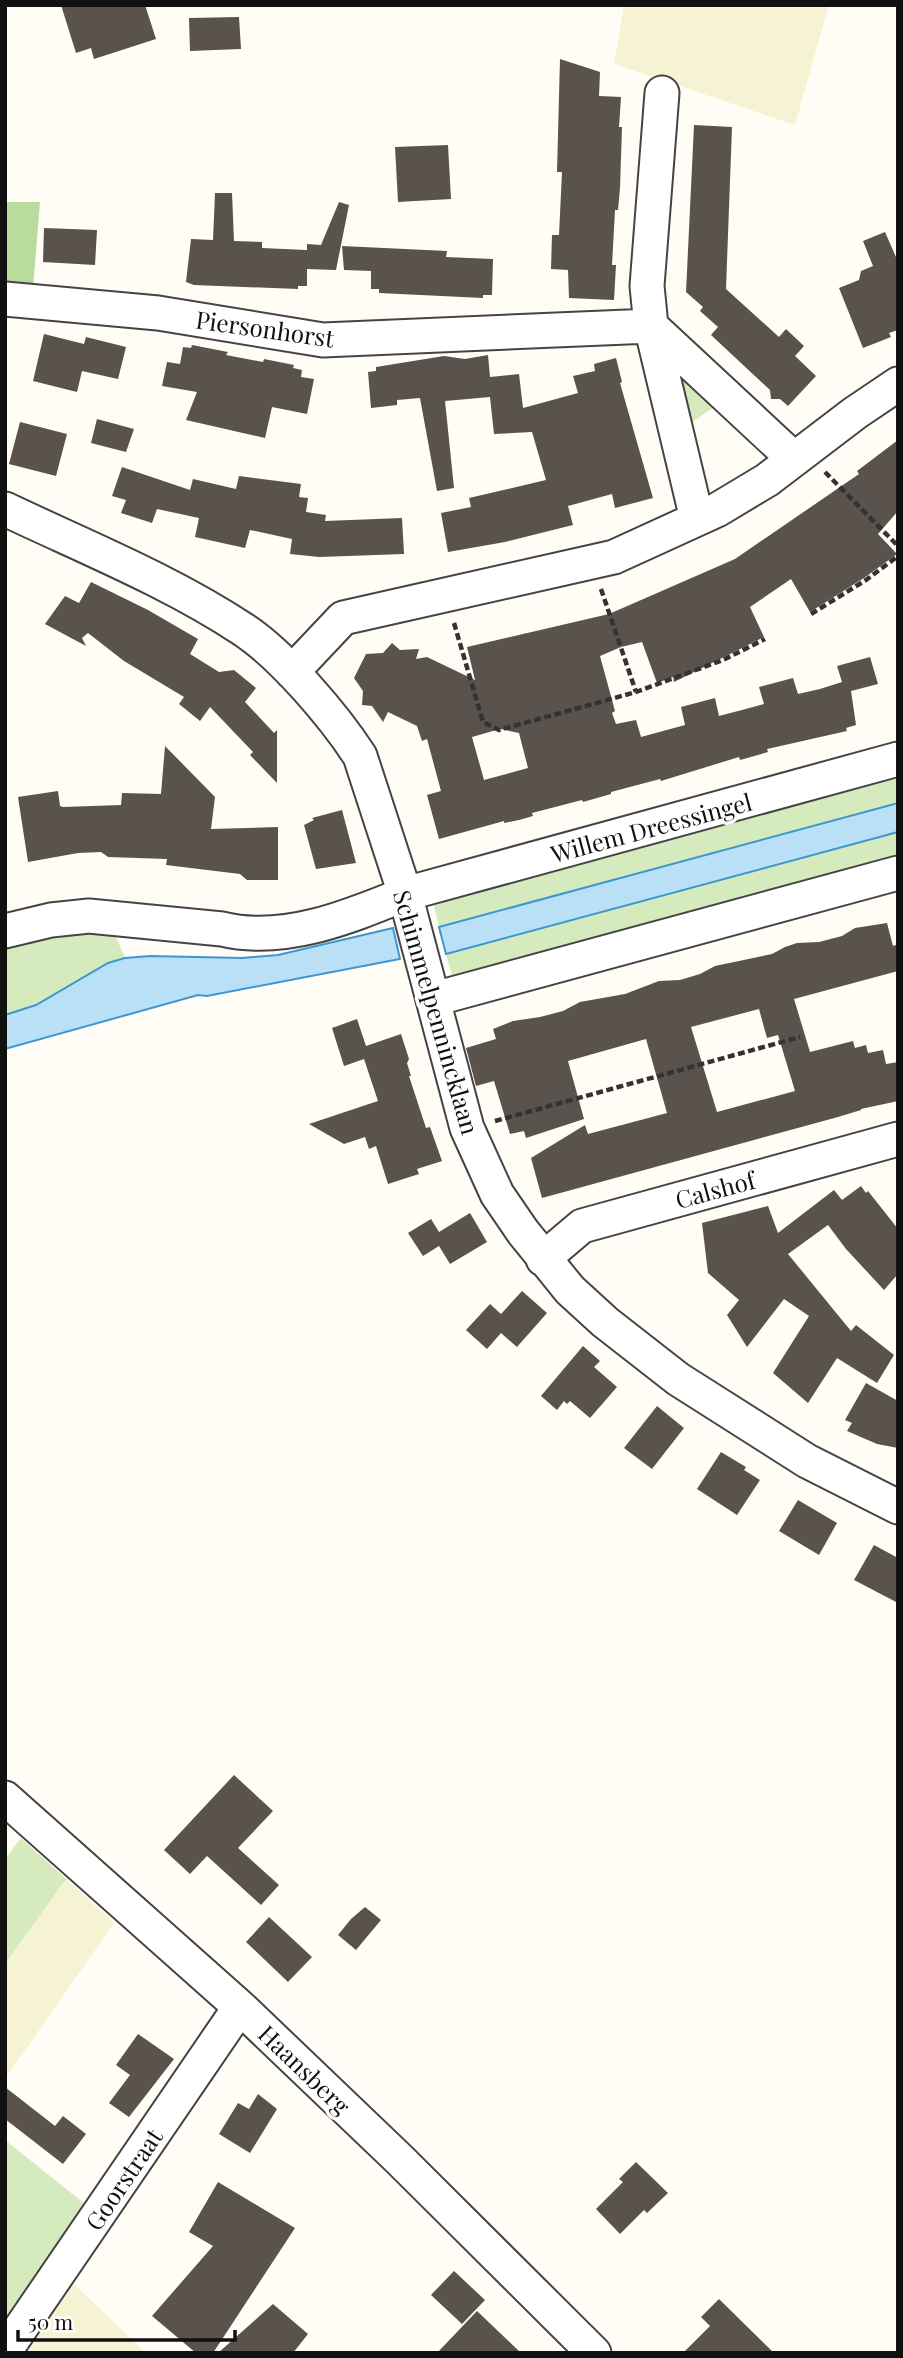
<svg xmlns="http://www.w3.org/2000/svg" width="903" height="2358" font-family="'Playfair Display',serif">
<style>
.farmland{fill:#f6f3d4}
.green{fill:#d5ebbd}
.forest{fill:#b9dc9c}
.water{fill:#b9e0f7;stroke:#3f96cf;stroke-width:2}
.building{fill:#5a524d;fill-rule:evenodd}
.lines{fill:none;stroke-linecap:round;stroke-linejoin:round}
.minor-casing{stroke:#444;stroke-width:37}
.path{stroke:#333;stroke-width:4.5;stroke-dasharray:7 3.5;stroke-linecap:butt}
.minor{stroke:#fff;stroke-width:33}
.labels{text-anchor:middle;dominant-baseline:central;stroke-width:7;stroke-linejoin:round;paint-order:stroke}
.street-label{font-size:24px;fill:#111;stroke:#fff}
</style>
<rect width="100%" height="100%" fill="#fffdf5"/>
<!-- farmland -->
<path class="farmland" d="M624 5H829L795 125 614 64Z
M66 1879 114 1923 5 2079V1964Z
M73 2283 146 2353H24Z"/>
<!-- green -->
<path class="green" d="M682 377 717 405 685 427 677 378Z
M898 771V803L439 927 433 902Z
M898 832V864L449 980 452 975 446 954Z
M113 930 125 958 108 963 36 1005 5 1015V941Z
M21 1838 66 1879 5 1964V1859Z
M5 2140 90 2208 5 2329Z"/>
<!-- forest -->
<path class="forest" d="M5 202H40L33 288 5 290Z"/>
<!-- water -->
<path class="water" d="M898 803V832L446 954 439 927Z
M393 928 400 959 207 996 198 995 5 1049V1015L36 1005 108 963 125 958 150 956 242 958 278 955Z"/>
<!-- building -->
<path class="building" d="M61 5H145L156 39 94 59 91 48 76 53Z
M239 17 241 49 190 51 189 18Z
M560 59 600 72 599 96 621 97 619 127H622L620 188 618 210H615L612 265H616L614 300 569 298 568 270 551 269 552 235H559L562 172H557Z
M694 125 732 127 726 289 779 337 786 329 804 346 795 356 816 376 788 406 780 399H771L770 390 711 335 718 327 700 311 703 307 686 292Z
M448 145 451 199 398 202 395 147Z
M215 193H232L234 241 262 242V248L307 250V244L321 245 339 202 349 205 336 270 307 269V286H298V289L194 285 186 282 191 239 213 240Z
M44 228 97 230 95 265 43 262Z
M885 232 896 257 898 256V330L889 333 891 337 863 348 839 288 859 280 861 271 873 266 863 241Z
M342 246 447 251 446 257 493 259 492 295H483V298L379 293V289H371V271L344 270Z
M44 334 84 344 86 337 126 347 118 379 82 371 77 392 33 381Z
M192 345 228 352 226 355 263 362 264 359 294 365 293 368 302 370 301 377 314 379 307 414 272 407 265 438 186 420 197 392 162 386 167 362 180 364 183 347 191 348Z
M488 355 490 377 519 374 523 408 578 393 573 376 595 371 594 364 616 358 622 382 620 383 653 498 615 508 612 494 568 506 573 525 505 542 448 552 441 513 471 507 469 498 546 480 532 432 494 434 490 397 445 401 454 488 437 491 420 398 397 400V405L371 408 368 372 376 371V367L444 356 465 359Z
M97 419 134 429 126 452 91 443Z
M20 422 67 434 56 476 9 464Z
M898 440V511L878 534 897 554 864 578 810 612 791 579 750 607 764 637 674 682 673 677 657 683 642 642 621 647 600 656 615 711 612 713 616 724 636 720 641 737 685 725 681 707 715 698 719 716 742 710 764 704 759 687 793 678 798 694 820 689 842 682 837 666 870 657 878 684 851 691 856 725 846 728 847 731 767 749 768 752 740 760 739 757 661 781 660 779 611 792V794L583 802 582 800 532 813 533 816 519 820 504 823V821L439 839 427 795 441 791 427 739 422 741 417 726 388 712 383 722 372 706 362 705 363 691 354 678 366 654 383 653 392 643 400 650 419 649 416 659 427 657 475 680 467 647 609 614 735 559 859 474 857 471ZM500 729 519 733 528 768 484 780 472 737Z
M122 467 190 490 193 479 236 489 239 476 301 484 299 497 308 498 306 512 326 515 325 521 402 518 404 554 319 557 290 554 292 539 250 530 245 548 195 537 199 518 157 509 152 523 121 513 126 500 112 496Z
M91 582 148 610 198 639 190 654 219 672 234 670 256 688 245 702 274 733 277 730V783L250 755 253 752 210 707 200 721 179 704 184 697 124 661 88 633 82 638 86 646 45 624 65 596 79 603Z
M165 746 215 797 211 829 278 827V880H247L240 874 166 865 167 859 108 857 101 852 78 853 28 862 18 797 58 791 60 806 63 807 121 805 122 793 161 794Z
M342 810 356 863 316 869 304 825 314 820 312 818Z
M887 923 893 946 898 944V971L794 999 810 1052 853 1041 855 1048 866 1045 868 1053 883 1050 886 1064 898 1062V1101L861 1109V1110L838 1117 542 1198 531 1158 585 1125 588 1134 667 1113 646 1039 568 1061 584 1119 526 1138 524 1131 510 1134 494 1081 476 1086 466 1048 496 1039 493 1029 513 1021 540 1017 563 1011 580 1002 625 994 659 981 680 980 700 974 715 966 772 954 785 947 797 943 819 942 842 936 855 928ZM759 1009 767 1038 778 1035 795 1091 717 1112 691 1027Z
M357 1019 366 1046 401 1034 409 1059 407 1063 411 1076H409L426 1128 430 1127 442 1161 417 1169 419 1174 388 1184 376 1146 369 1149 365 1137 344 1144 309 1124 378 1101 364 1059 344 1066 332 1028Z
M861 1186 866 1193 868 1191 898 1229V1274L884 1290 846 1249 828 1225 788 1254 851 1331 856 1325 894 1355 877 1383 837 1358 808 1403 773 1373 809 1316 784 1299 747 1347 727 1315 739 1300 708 1273 702 1223 768 1206 778 1233 834 1190 842 1200Z
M470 1213 487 1242 450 1264 439 1246 423 1256 408 1233 431 1219 439 1232Z
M522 1291 547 1313 517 1347 501 1333 487 1349 466 1330 490 1304 501 1314Z
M583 1346 600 1361 594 1367 617 1387 590 1418 570 1401 567 1404 564 1401 557 1410 541 1396Z
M866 1383 898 1401V1448L877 1444 847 1431 852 1423 845 1420Z
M657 1406 684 1428 652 1469 624 1448Z
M721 1452 746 1467 744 1470 760 1480 737 1515 697 1489Z
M798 1500 837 1523 819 1555 779 1531Z
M874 1545 898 1558V1603L854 1580Z
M234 1775 273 1811 238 1848 279 1885 261 1905 207 1856 190 1874 164 1850Z
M365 1907 381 1920 356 1950 338 1935 351 1919Z
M269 1917 312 1957 288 1982 246 1942Z
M138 2034 174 2059 129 2117 109 2103 130 2075 116 2065Z
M5 2087 55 2126 63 2116 86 2134 63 2164 5 2119Z
M258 2094 277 2109 250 2153 219 2134 238 2103 249 2109Z
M636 2162 668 2193 647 2213 644 2210 620 2234 596 2209 623 2182 619 2179Z
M218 2182 295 2228 213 2353H196L152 2316 213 2246 189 2232Z
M454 2271 485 2300 462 2324 431 2295Z
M719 2299 774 2353H683L710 2326 701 2317Z
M273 2304 308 2334 293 2353H218Z
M477 2311 521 2353H437Z"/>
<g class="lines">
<defs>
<path id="minor" d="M662 93 647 286 651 326 697 519
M5 299 158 313 323 340 651 326 794 459
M5 509C85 547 170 581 244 630 283 656 334 716 360 756L405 894 467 1128 497 1194 523 1232 570 1290 605 1322 678 1379 807 1461 898 1507
M292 672 343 618 614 557 717 510 767 480 855 413 898 384
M5 931 51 920 89 916 222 929C283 944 349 917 405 894L898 759
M434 999 898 873
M543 1259 582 1226 898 1139
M5 1798 240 2007 399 2159 594 2353
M5 2351 240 2007"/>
</defs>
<!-- minor casing -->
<use href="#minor" class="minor-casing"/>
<!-- path -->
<path class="path" d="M825 472 898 546
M601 589 636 692
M811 614 866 580 898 556
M454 623 483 722 499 730 636 692 723 660 765 639
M495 1121 800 1037"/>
<!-- minor -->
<use href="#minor" class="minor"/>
</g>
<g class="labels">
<!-- street labels -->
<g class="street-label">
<text transform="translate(265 328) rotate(8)">Piersonhorst</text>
<text transform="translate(651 827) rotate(-15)">Willem Dreessingel</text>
<text transform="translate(437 1012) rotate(74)">Schimmelpennincklaan</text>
<text transform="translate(715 1189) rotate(-15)">Calshof</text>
<text transform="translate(305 2069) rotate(44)">Haansberg</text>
<text transform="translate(123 2179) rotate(-56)">Goorstraat</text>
</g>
</g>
<!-- border -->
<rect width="903" height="2358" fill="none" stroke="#111111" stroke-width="14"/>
<!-- scale -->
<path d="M18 2330v10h217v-10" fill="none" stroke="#111111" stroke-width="3.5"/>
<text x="28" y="2330" font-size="21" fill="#111111" stroke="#ffffff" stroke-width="5" paint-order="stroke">50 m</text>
</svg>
